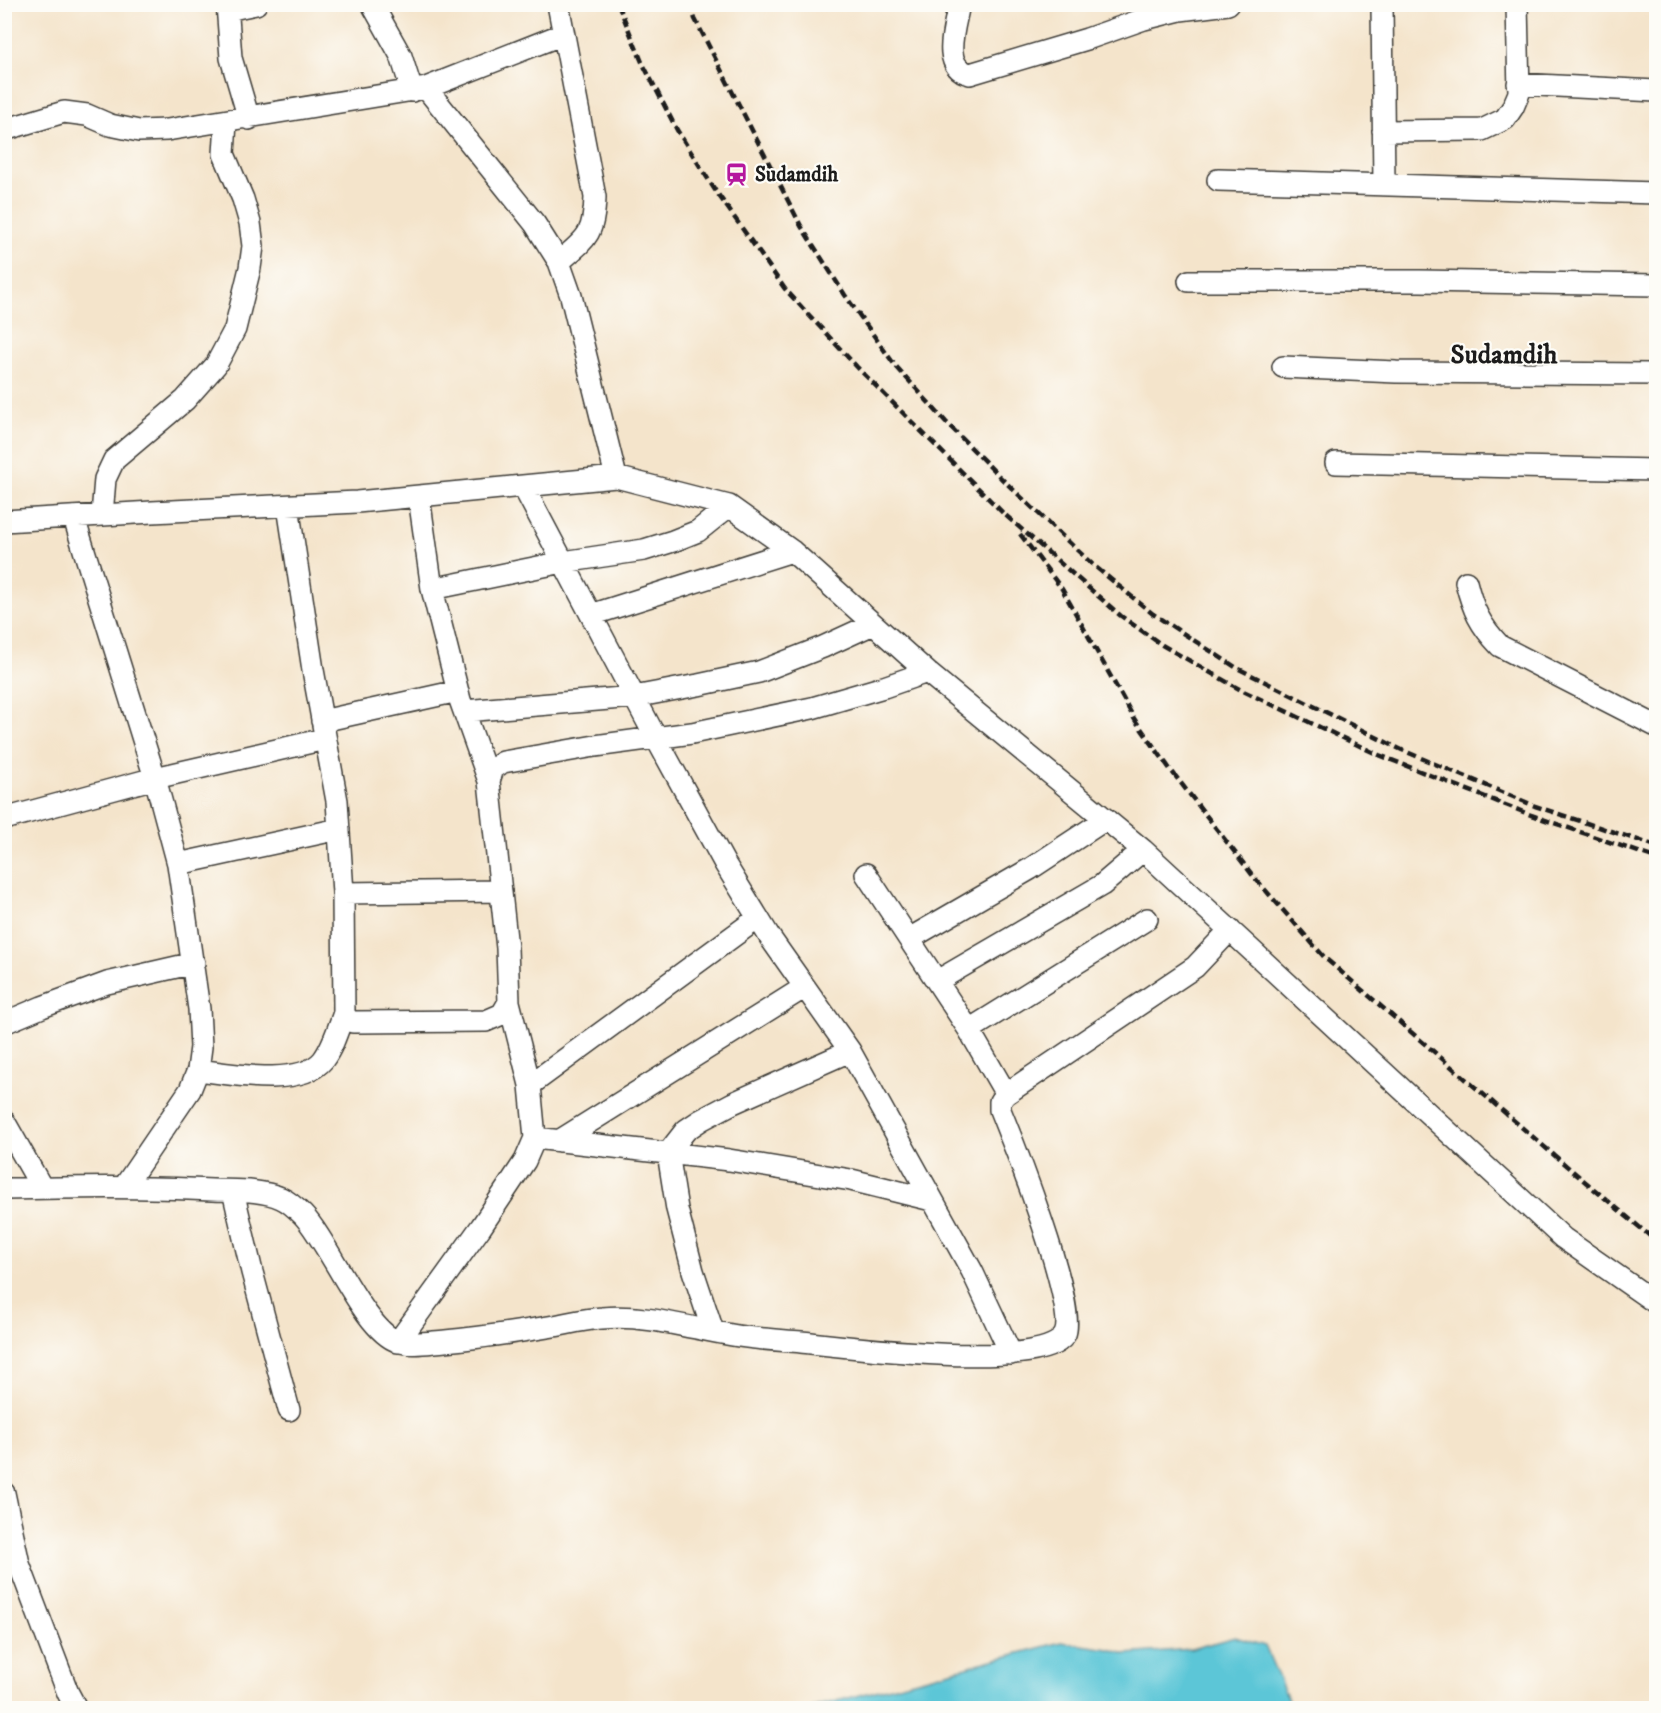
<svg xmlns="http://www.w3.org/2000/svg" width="1661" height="1713" font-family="'IM FELL DW Pica',serif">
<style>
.water{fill:#5cc6d7;stroke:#3c717a;stroke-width:1.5}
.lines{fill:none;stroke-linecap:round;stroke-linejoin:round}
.minor-casing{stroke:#3c3a36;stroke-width:24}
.minor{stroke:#fff;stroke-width:21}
.rail{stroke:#1c1c1c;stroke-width:4.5;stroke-dasharray:9 4.5;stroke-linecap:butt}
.labels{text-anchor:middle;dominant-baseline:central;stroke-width:4.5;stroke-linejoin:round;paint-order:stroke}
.poi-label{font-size:21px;font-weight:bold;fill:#1c1c1c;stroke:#fdfcf7;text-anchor:start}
.district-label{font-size:27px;font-weight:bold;fill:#1c1c1c;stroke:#fdfcf7}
</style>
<rect width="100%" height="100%" fill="#fdfcf7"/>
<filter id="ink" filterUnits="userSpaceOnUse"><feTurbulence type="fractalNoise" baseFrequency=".0167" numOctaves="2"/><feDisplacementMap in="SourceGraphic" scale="12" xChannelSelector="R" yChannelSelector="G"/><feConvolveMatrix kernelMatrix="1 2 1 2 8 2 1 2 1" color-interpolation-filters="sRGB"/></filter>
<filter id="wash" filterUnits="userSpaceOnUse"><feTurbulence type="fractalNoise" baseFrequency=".008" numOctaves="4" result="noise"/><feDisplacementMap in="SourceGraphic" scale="24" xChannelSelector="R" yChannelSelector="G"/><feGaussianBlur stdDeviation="1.35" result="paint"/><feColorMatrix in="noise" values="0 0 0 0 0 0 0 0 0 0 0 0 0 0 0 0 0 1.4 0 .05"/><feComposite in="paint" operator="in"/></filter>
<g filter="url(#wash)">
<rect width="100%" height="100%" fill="#f4e4cb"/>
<!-- water -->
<path class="water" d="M1235 1637 1265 1646 1287 1697 1289 1708H811L1061 1642 1109 1649 1126 1654 1191 1649Z"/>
</g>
<g filter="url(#ink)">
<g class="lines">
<defs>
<path id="minor" d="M227 4 231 58 249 119
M372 4 401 56 412 91
M558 4 595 197C594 235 587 238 559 262L571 296 616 477
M959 4C955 27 940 67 970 74L1087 39 1144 19 1180 10 1228 4
M1382 4 1384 185
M227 10 256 4
M1518 84 1656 91
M426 88 535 224 559 262
M4 130 64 112 87 115 110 125 139 131 167 130 426 88 563 34
M1383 131 1482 130 1505 119 1513 107 1519 93 1517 4
M1218 180 1656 193
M1189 281H1420L1656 285
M1283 367 1396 372 1656 374
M1336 463 1656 470
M523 486 656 738 725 864 771 939 850 1051 972 1271 1011 1354
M419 497 432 589 460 700 489 781
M288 506 313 670 337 801 343 893 344 1013 347 1019 353 1022 486 1021 502 1014 509 1002 507 948 489 781 493 769 503 762 595 746 692 733 812 708 884 687 927 672
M102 515 105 479 114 460 185 400 216 365 235 329 250 268 253 246 250 223 243 199 224 154 226 122
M74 518 155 778 178 864 199 1009 201 1047 198 1070 190 1090 124 1187
M4 521 152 512 357 502 616 477 729 506 792 551 927 672 1143 850 1563 1238 1656 1303
M1466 582C1473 610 1480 625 1500 646L1656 726
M432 589 563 562 644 550 673 541 698 531 729 506
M591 615 792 551
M464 711 634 697 698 685 759 672 823 647 873 624
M322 721 458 691
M4 819 155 778 325 739
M178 864 339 829
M866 874 969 1030 1006 1094
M343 893 501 891
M909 939 1030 869 1106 819
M937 981 1102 885 1143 850
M4 1023 42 1007 107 983 194 963
M969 1030 1147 919
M198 1070C230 1074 300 1088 323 1060 333 1047 338 1029 344 1013
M530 1085 758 918
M4 1121 42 1188
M535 1138 729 1160 851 1180 932 1200
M559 1141 805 987
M4 1189C74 1187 143 1186 212 1190 234 1191 260 1189 281 1198 288 1201 297 1209 303 1215 329 1242 365 1331 397 1341 411 1346 430 1342 445 1341 481 1338 518 1332 554 1326 570 1323 586 1319 602 1318 646 1314 689 1328 732 1335 755 1339 778 1340 801 1342 841 1346 1047 1373 1065 1334 1078 1306 1014 1144 1000 1110V1101L1006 1094 1195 967 1230 930
M233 1191 252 1272 289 1410
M713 1331 693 1271 677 1209 668 1153 686 1130 701 1120 733 1103 850 1051
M398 1342 481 1227 525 1161 535 1138 530 1085 509 1002
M4 1493 19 1564 68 1693 76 1708"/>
</defs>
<!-- minor casing -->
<use href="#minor" class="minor-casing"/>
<!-- minor -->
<use href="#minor" class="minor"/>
<!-- rail -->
<path class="rail" d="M618 4 642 62 677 130 715 190 785 289 857 367 1003 513 1121 616 1162 645 1241 690 1379 755 1531 815 1656 858
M690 4 695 19 801 226 845 295 894 364 946 422 1001 478 1092 564 1153 614 1237 668 1402 750 1535 806 1656 846
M1020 534 1062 589 1135 720 1170 769 1254 877 1325 958 1576 1174 1656 1241"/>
</g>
</g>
<!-- icons -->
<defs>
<symbol id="station-bare" viewBox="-9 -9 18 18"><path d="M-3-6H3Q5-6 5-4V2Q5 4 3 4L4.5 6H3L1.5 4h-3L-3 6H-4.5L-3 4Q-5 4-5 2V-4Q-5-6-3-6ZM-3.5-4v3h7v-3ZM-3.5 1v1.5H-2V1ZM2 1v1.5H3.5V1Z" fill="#b5179e" stroke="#fdfcf7" stroke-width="2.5" paint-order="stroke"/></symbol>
</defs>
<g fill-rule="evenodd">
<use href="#station-bare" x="720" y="158" width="33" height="33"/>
</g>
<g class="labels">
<!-- poi labels -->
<g class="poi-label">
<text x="755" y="175">Sudamdih</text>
</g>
<!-- district labels -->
<g class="district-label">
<text x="1504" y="355">Sudamdih</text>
</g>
</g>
<!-- margin -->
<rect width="1661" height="1713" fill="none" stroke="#fdfcf7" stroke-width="24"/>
</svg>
